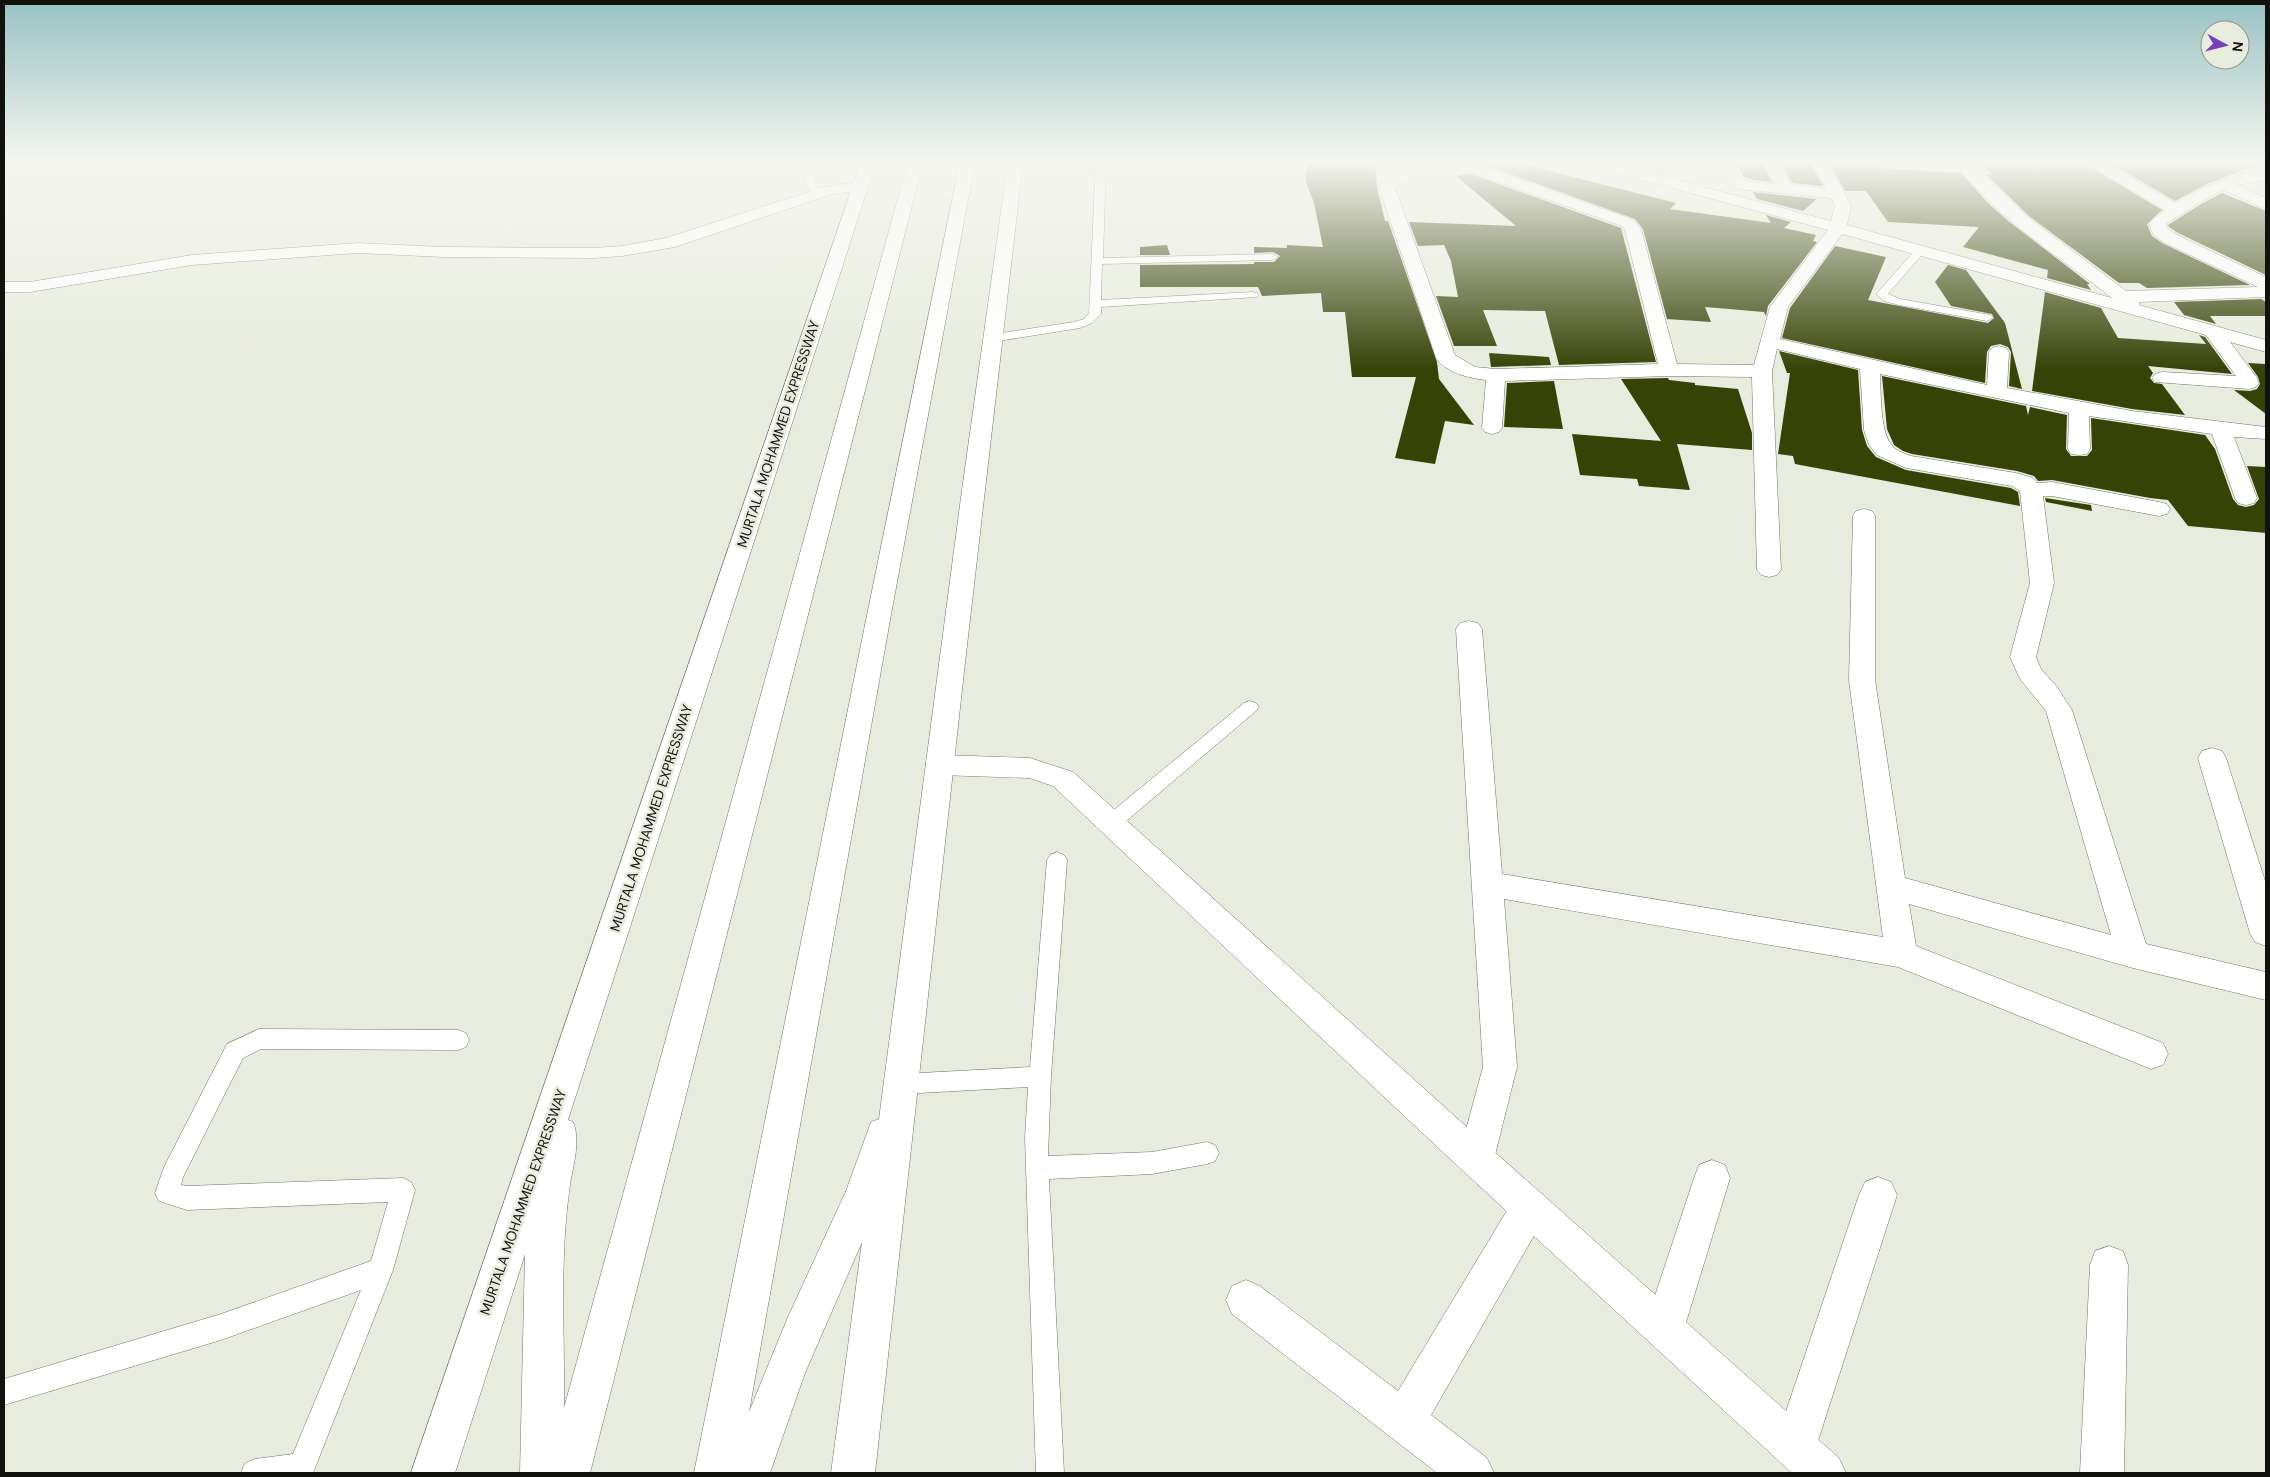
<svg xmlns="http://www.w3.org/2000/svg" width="2270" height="1477" font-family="'DM Sans',sans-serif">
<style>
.building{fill:#364307}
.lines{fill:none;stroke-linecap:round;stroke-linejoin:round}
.lane-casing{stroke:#707467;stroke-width:1}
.street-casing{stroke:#707467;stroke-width:1}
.secondary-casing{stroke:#707467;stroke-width:1}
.highway-casing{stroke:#707467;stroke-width:1}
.lane{fill:#fff;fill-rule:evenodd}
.street{fill:#fff;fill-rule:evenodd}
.secondary{fill:#fff;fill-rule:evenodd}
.highway{fill:#fff;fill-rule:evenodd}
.labels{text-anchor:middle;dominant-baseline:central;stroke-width:5;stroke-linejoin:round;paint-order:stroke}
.street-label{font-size:14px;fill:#11120d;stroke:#e8ecde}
</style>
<rect width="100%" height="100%" fill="#e8ecde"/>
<!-- building -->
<path class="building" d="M1308 162H1375L1377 188 1385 221H1388L1437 362 1439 379 1474 425 1445 421 1435 464 1395 458 1416 377H1352L1345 312H1323L1321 293 1262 296 1258 287H1140V265L1254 264V262H1274L1280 256 1273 252 1254 253V247L1287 248V245L1323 247 1314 203 1305 179Z
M1488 162H1530V166L1676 203 1670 209 1771 223 1766 215 1791 222 1784 228 1816 235 1813 241 1817 242 1768 306 1766 316 1764 312 1705 307 1711 322 1667 319 1643 229 1635 219 1485 165Z
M1735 162H1761L1772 182 1754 180 1744 177Z
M1780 162H1810L1823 186 1792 183Z
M1829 162H1875L1880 168 1961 173 1987 202 2007 220 2090 284H2087L2091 290 2047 278 2048 270 1963 247 1979 227 1888 222 1866 191H1845Z
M1979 162H2082L2162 210 2147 224 2152 236 2164 244 2250 285 2147 288 2139 283H2119L2029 216 1986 174 1992 175Z
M2108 162H2259V164L2207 184 2175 201Z
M1471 174 1621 228 1656 362 1559 365 1545 311 1483 310 1497 346H1454L1436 296 1458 297 1451 261 1444 245 1418 246 1409 222 1516 226 1456 176Z
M1753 192 1817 199 1803 211 1757 199Z
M2222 193 2266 211V275L2178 233 2169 227 2168 225 2201 204Z
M1167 245 1170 255H1140V247Z
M1835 246 1886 257 1868 300 1988 323 1994 318 1992 314 1951 306 1935 282 1948 265 1966 270 2005 323 2022 389 2009 386 2011 352 2008 347 2000 344 1991 346 1987 352 1985 383 1782 338 1790 308Z
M2045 292 2101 308 2118 338 2206 344 2199 335 2205 337 2232 374 2148 366 2153 373 2150 378 2154 383 2162 384 2185 415 2132 409 2032 391Z
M2261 299 2266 302V316H2210L2216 324 2184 315 2174 302Z
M1779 351 1858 370 1862 430 1867 446 1876 457 1906 470 2011 488 2018 492 2020 506 1795 464 1793 456 1778 454 1790 373H1787Z
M1489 353 1549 357 1551 365 1491 367Z
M2248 363 2266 364V414L2234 390 2250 391 2257 389 2260 384 2258 377Z
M1882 376 2026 406 2028 415 2030 407 2067 415 2066 449 2071 456H2087L2092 450 2091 418 2205 435 2215 449 2233 499 2238 505 2246 507 2254 505 2259 499 2247 466 2266 467V533L2188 526 2168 500 2150 498 2052 480 2038 481 2034 476 2017 471 1912 454 1903 451 1894 445 1887 429Z
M1668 378 1669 380 1695 383V385L1738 389 1752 433V450L1677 444 1690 490 1639 486 1637 479 1580 475 1572 434 1661 441 1621 379Z
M1554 381 1563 429 1504 427 1507 383Z
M2045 498 2091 505 2092 511 2046 502Z"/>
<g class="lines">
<defs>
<path id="lane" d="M813 162H822L818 168 815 184 823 193 818 196 814 195 805 184 808 168Z
M1096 162H1106L1103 258 1273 254 1278 257 1273 260 1102 264 1101 300 1253 292 1257 293 1259 295 1257 297 1101 307V314L1092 323 1080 328 992 342 988 341 986 338 988 335 1074 322 1084 319 1089 313Z
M1920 248 1925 251 1888 294 1900 299 1991 315 1993 317 1991 319 1987 321 1899 305 1884 301 1876 294 1878 292 1916 249Z
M1250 701 1256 703 1259 707 1256 711 1118 828 1111 830 1104 828 1102 823 1104 818 1244 703Z
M1057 852 1064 855 1067 860 1051 1076 1048 1156 1152 1152 1207 1142 1215 1145 1219 1153 1215 1161 1207 1164 1152 1174 1049 1179 1064 1473H1036L1025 1138 1028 1087 902 1094 894 1091 891 1084 894 1077 902 1074 1030 1067 1047 860 1050 855Z
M259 1029 458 1030 466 1033 469 1040 466 1047 458 1050 261 1049 243 1058 183 1177 181 1185 187 1186 403 1178 411 1182 415 1190 393 1270 313 1473H241L245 1463 255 1459 293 1454 361 1290 221 1340 4 1405V1379L221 1314 371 1261 388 1202 187 1210 159 1201 155 1193 164 1167 227 1044Z"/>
<path id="street" d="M1471 162 1634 220 1641 229 1677 364 1754 365 1770 307 1828 230 1586 165 1584 162H1610L1831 221 1835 205 1831 198 1738 189 1725 180 1715 162H1730C1741 185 1753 182 1775 184L1763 162H1778L1791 185 1826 188 1812 162H1827L1851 205 1847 225 2112 298C2060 257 1994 217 1955 162H1971L2028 217 2126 291 2258 287 2165 243 2153 234 2149 223 2165 210 2084 162H2103L2175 203C2204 186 2233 174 2266 170V180L2237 185 2266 198V209L2223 190 2200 202 2166 224 2167 228 2177 235 2266 277V297L2139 302V305L2266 340V352L2230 342 2257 378 2259 383 2256 387 2249 389 2155 382 2152 378 2155 374 2162 372 2236 376 2206 335 1842 234 1788 307 1780 339 1987 385 1989 352 1992 348 1999 346 2006 348 2009 352 2007 388 2132 411 2266 427V439L2234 437 2257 498 2254 503 2246 505 2238 503 2235 498 2212 434 2089 416 2090 449 2087 454 2079 455 2071 454 2068 449 2069 413 1880 374C1881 391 1880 431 1891 444 1895 451 1904 453 1911 456L2016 473 2033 478 2037 483 2052 482 2159 502 2167 504 2170 509 2167 514 2159 516 2052 496H2043L2054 583 2036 657 2041 669 2057 687 2072 710 2146 944 2266 972V1000L2133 968 1909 904 1916 946 2163 1043 2168 1054 2163 1065 2151 1069 1898 967 1504 899 1517 1067 1494 1159 1489 1171 1476 1176 1463 1171 1458 1159 1483 1067 1456 629 1460 623 1469 621 1478 623 1482 629 1502 874 1883 937 1849 680 1853 516 1856 511 1864 509 1872 511 1875 516V680L1905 878 2111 935 2046 711 2020 679 2010 657 2030 583 2020 491 2012 486 1906 468 1877 455 1869 445 1864 430 1860 369 1777 349 1772 371 1781 570 1777 575 1769 577 1761 575 1757 570 1752 377 1669 376 1505 381 1502 428 1499 432 1492 434 1485 432 1482 428 1486 380C1468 378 1447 373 1436 358L1379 187C1402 154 1436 162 1471 162ZM1429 168 1465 170 1622 226 1625 230 1658 364 1496 369 1475 367 1455 355 1395 188 1413 172Z
M2212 748 2222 751 2226 758 2266 884V946L2255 942 2250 933 2198 758 2202 751Z
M1712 1160 1725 1165 1730 1178 1684 1329 1678 1343 1664 1349 1650 1343 1644 1329 1694 1178 1699 1165Z
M1878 1177 1891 1182 1897 1195 1816 1447 1810 1462 1795 1468 1780 1462 1774 1447 1859 1195 1865 1182Z
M1530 1189 1543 1194 1549 1207 1543 1220 1431 1415 1487 1458 1494 1473H1437L1232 1314 1226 1300 1232 1286 1246 1280 1260 1286 1398 1391 1517 1194Z
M2109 1246 2123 1251 2128 1265 2124 1473H2080L2090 1265 2095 1251Z"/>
<path id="secondary" d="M860 182 866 184 868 187 866 190 832 194 675 247 622 256 594 258 443 257 358 253 192 265 30 292H4V282H30L192 255 358 243 443 247 594 248 622 246 666 238 824 187Z
M940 755 1030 758 1073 772 1489 1147 1839 1458 1846 1473H1792L1463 1171 1053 786 1029 778 940 775 930 772 926 765 930 758Z"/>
<path id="highway" d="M861 162H876L568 1120 573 1122C581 1141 573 1165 570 1185 559 1259 565 1334 564 1408L908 162H923L590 1473H520L525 1254 455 1473H411Z
M960 162H975L890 620 749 1412 788 1317 846 1191 871 1122 879 1119 962 490 1008 162H1023L966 654 875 1473H831L862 1242 805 1373 770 1473H694L866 620Z"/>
</defs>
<!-- lane casing -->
<use href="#lane" class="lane-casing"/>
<!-- street casing -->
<use href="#street" class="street-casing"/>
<!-- secondary casing -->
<use href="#secondary" class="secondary-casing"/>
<!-- highway casing -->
<use href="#highway" class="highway-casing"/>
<!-- lane -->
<use href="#lane" class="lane"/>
<!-- street -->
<use href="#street" class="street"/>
<!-- secondary -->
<use href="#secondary" class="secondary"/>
<!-- highway -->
<use href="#highway" class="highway"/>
</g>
<!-- sky -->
<linearGradient id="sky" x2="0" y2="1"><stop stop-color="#99c2c3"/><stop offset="0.44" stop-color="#f5f6f0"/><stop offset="1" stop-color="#f5f6f0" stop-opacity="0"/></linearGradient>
<rect width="2270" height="369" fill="url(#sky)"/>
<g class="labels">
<!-- street labels -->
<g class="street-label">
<text transform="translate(778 434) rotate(-72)">MURTALA MOHAMMED EXPRESSWAY</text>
<text transform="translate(651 818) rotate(-72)">MURTALA MOHAMMED EXPRESSWAY</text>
<text transform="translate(523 1202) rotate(-71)">MURTALA MOHAMMED EXPRESSWAY</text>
</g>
</g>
<!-- border -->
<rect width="2270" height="1477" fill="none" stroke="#11120d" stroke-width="10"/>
<!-- north arrow -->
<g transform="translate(2225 45) rotate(97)"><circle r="24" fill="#e8ecde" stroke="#92958a"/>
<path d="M0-4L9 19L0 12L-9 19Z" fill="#763fb6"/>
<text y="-8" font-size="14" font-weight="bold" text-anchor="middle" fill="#11120d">N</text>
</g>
</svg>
